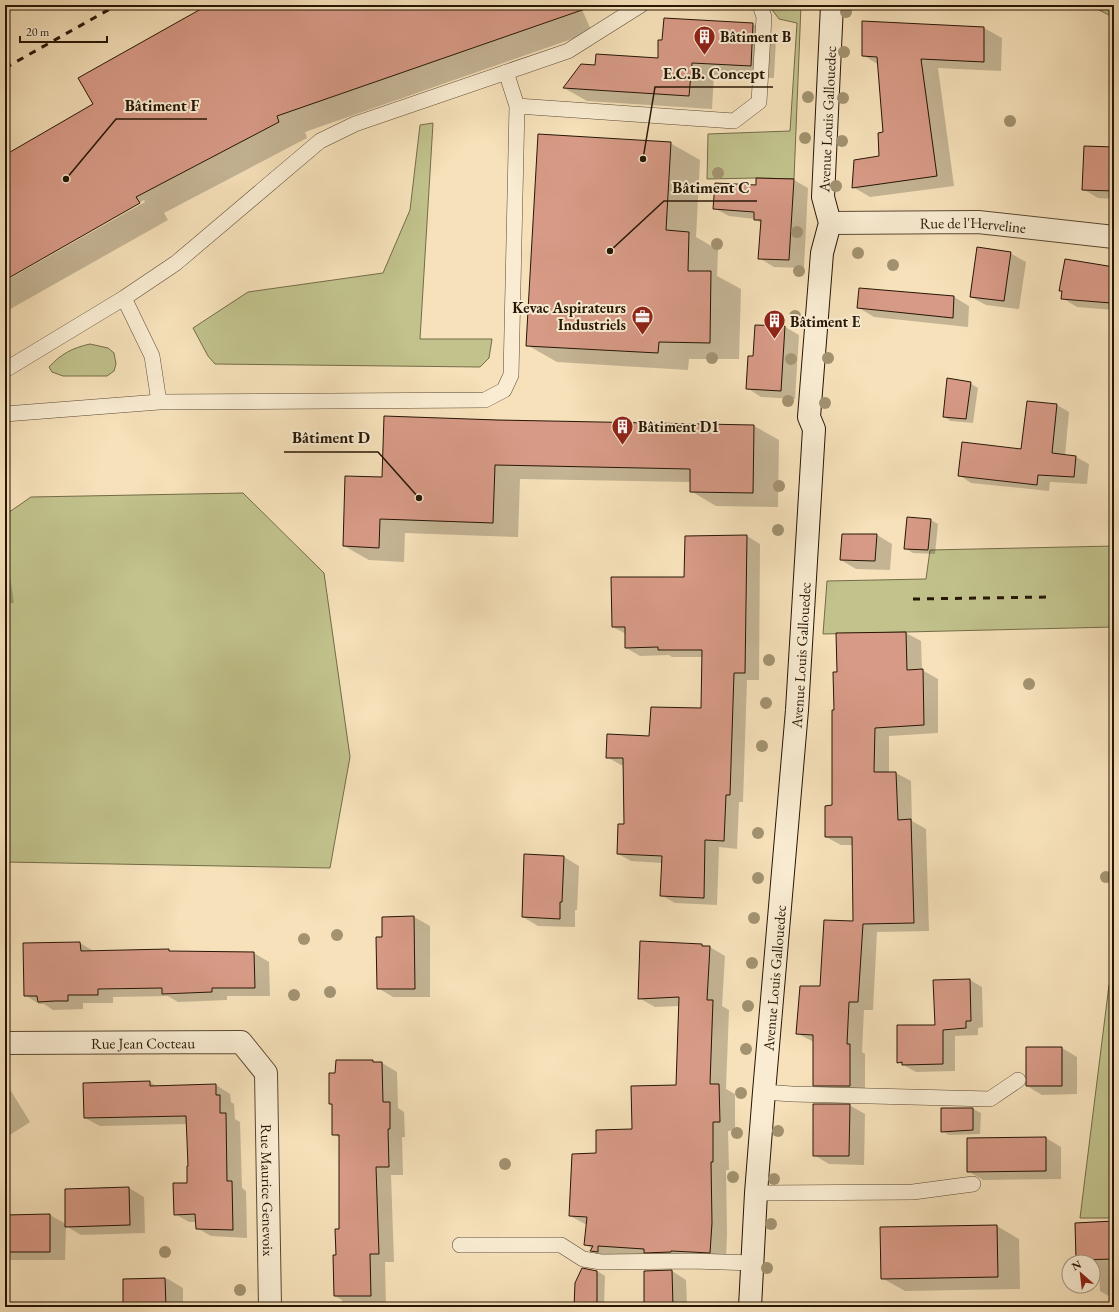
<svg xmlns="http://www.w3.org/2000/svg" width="1119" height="1312" font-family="'EB Garamond',serif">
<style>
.grass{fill:#c1c28c;stroke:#746c48}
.forest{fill:url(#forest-crowns);stroke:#746c48}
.shadow{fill:#0003}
.building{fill:#d79a86;stroke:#271605}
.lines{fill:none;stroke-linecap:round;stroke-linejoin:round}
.lane-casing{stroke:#5b4932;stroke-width:16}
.street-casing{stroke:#5b4932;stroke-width:24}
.secondary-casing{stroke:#271605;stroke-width:24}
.lane{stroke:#f9ecd2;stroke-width:15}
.street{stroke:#f9ecd2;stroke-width:22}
.secondary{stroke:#f9ecd2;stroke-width:22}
.rail{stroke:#271605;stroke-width:3;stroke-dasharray:7 7;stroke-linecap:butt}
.tree{fill:#a29270}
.labels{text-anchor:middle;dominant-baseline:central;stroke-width:4;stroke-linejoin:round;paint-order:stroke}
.poi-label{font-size:15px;font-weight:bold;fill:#271605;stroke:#f9ecd2;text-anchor:start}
.street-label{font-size:15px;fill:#271605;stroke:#f9ecd2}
.leader{fill:none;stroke:#271605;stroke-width:1.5}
.callout-dot{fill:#271605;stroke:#f9ecd2;stroke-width:1.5}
.callout-label{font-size:16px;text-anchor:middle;font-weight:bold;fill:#271605;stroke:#f9ecd2;stroke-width:4;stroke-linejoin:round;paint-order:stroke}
</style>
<defs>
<pattern id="forest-crowns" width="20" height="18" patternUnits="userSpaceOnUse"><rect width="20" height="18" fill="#c1c28c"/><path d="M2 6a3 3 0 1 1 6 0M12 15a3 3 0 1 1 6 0" fill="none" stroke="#a6a677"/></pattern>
</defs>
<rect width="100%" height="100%" fill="#f6e1ba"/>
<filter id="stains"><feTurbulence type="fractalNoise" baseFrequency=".005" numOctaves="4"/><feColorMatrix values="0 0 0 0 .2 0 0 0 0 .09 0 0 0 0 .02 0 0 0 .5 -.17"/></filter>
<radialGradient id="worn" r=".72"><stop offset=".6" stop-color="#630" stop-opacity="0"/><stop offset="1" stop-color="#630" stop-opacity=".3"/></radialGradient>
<!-- grass -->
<path class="grass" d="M771 5H801L794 179 756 178 707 179 708 134 790 131 797 23 779 19 773 11Z
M433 123 420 339H492L489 358 480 367 215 364 208 356 193 328 248 292 383 273 410 210 420 125Z
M90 344 108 348 114 353 116 364 114 371 107 376H63L52 372 49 367C61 354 72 348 90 344Z
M243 493 324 573 350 757 330 868 5 862V603L7 602 5 580V515L31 497Z
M1114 546V627L823 634 827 581 926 579 930 550Z
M1114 984V1218H1080L1109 985Z"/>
<!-- forest -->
<path class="forest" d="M1089 5H1114V22L1111 16Z"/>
<!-- shadow -->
<path class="shadow" d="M210 5H580L592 32 305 132 307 138 164 213 168 220 5 312V281L145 202 144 200 5 279V156L95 105Z
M665 19 753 24 776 38 774 78 714 75 712 109 587 101 564 88 595 66 659 59 663 42Z
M863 22 984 28 1002 38 1001 71 938 68 954 186 870 197 853 187 880 157 884 132 879 65 863 55Z
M670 143 700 160 696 237 718 250 717 276 741 289 739 359H689L688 370 557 362 527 345Z
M1114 148V199L1098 198 1083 189Z
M794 180 808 188 804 268 774 267 759 258 761 223 755 219 729 216 714 208Z
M1010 253 1026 262 1019 309 986 305 971 297Z
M1114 268V310L1077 307 1062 298 1063 292 1060 290Z
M954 297 969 306 968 327 874 317 859 308Z
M756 326 785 327 799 335 795 399 761 397 747 388 754 358Z
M970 383 978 388 973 423 951 421 944 417Z
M1028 402 1057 405 1069 412 1065 456 1076 457 1089 464 1087 484 1050 482 1049 491 971 483 959 475 1022 450Z
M385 417 754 426 779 440 778 507 716 506 691 491V482L520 479 518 537 405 533 404 562 369 560 344 546 383 478Z
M931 520 938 524 935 554 913 553 905 548Z
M877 535 892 544 890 570 856 569 841 560Z
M747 536 760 544 759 680H747L743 802H739L737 849 719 847 717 905 675 903 661 895 662 863 631 861 618 854 625 825 624 765H621L607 757 650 737 702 709 703 657H672L669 655 640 656 626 648V634L613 627Z
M5 544 14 603 5 604Z
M906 633 921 641 922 670 938 679V733L889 736V773H896L911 781 912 821 926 829 929 931 877 932 873 1010H864L862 1052 865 1054V1094H829L814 1085V1042L798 1034 854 922 853 845H841L826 837 833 806 835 711 838 672Z
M525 855 564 857 579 866 577 910H575V927L538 926 523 917Z
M414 917 430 926V997H393L378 988 383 938V918Z
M80 943 95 952 169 950 173 952 254 953 269 962 270 996H227V1000L178 1002 168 996 113 997V1003H83V1009L53 1010 44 1004H39L25 995 24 944Z
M702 945 710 947 725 956 722 1006 729 1010 726 1089 735 1094V1130L728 1131 729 1170H726L727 1233 726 1261 607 1260 592 1251 593 1249 586 1245 587 1225 570 1216 597 1154 633 1130 677 1086 680 1006 655 1007 639 998Z
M970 980 982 987 983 1027 978 1028V1035L955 1036V1071L916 1072 898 1062 936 1026Z
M1027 1048H1062L1077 1057V1094L1042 1095 1027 1086Z
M372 1061 376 1063H382L397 1072 398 1108 404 1112 405 1137H402L403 1175H391L394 1262H385L386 1307H343L342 1300 335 1296 337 1256 340 1230V1138L333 1134V1105L330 1104 336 1074Z
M150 1082 158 1087 216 1085 230 1094 231 1102 234 1104 235 1119 240 1122 242 1188 246 1191 247 1238 211 1236 197 1228 196 1222H189L175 1214 188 1184V1124L100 1126 85 1118Z
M5 1087 11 1091 30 1122 5 1138Z
M849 1105 865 1114 864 1165 829 1164 814 1155Z
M942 1109H973L981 1113 980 1134 949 1135 942 1131Z
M1046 1138 1061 1147V1179L983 1180 968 1171Z
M129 1188 144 1197 145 1233 81 1235 66 1226 65 1260H5V1216L50 1215 66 1224V1190Z
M1114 1222V1299L1100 1291 1099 1272 1093 1269V1262H1081L1077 1259Z
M997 1226 1019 1239 1020 1289 905 1291 882 1278Z
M583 1269 597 1271 605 1276 604 1307H575Z
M672 1271 686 1280 687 1307H645Z
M168 1279 183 1288V1307H124V1280Z
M496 1302 535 1303 543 1307H497Z"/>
<!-- building -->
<path class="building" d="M208 5H584L585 9 277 116 279 122 136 197 140 203 5 280V155L93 104 78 78Z
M664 18 753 23 751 66 692 63 689 96 563 88 581 64 595 65 596 54 658 58V40H662Z
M862 21 984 27V62L921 59 937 176 852 188 854 160 879 156 878 133 883 132 877 57 862 56Z
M538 134 671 142 666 230 689 232 688 271H711L710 343 659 342 658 353 526 346Z
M1084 146 1114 147V191L1082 190Z
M756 178 794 179 789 260 758 259 761 220H754V212L713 209 715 183 756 185Z
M977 247 1011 252 1004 301 970 297Z
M1065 259 1114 267V288L1111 303 1061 299 1062 291H1059Z
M859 288 954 296 953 318 857 308Z
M755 325 785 326 781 391 746 389 748 356H753Z
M947 378 971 382 966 419 943 417Z
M1027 401 1057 404 1052 453 1076 456 1074 477 1038 475 1037 485 958 476 962 442 1021 449Z
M384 416 497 420 754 425 753 493 690 492V469L495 465 493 523 380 519 379 548 343 546 345 476 382 477Z
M907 517 931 519 928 550 904 549Z
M842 534H877L875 561 840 560Z
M747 535 745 673H734L730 795H726L724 841 705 840 704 898 660 896 662 856 617 854 618 824H624L623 758H606L607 734 649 736 651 707 701 708 702 650H658V647L625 648V627H612L611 577H684L685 536Z
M906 632 907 670 923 669 924 725 875 728 874 772H896L898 820 911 819 914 923 863 924 858 1002H849L847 1044H850V1086H813V1035L796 1034 800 986H820L824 920 853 921 852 837H825V806L832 805V710H834L833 672H837L836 633Z
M524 854 564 856 562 902H560V919L522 917Z
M414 916 415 989H377L376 937H382V917Z
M640 941 702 944V946H710L707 1000H713L710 1084H719L720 1122H713V1162H711L712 1223 710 1253 671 1251V1252L644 1253V1249L598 1246V1252L590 1251 593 1246 584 1245 587 1217 569 1216 572 1154 596 1153V1130L632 1129 631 1086 676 1085 679 997 638 999Z
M80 942 81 951 169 949V951L254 952 255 988H212V992L162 994V988L98 989V995H68V1001H55L38 1002 37 996H24L23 943Z
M970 979 971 1021H966V1028L943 1030V1064L902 1065V1062L897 1063V1025H935L933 980Z
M1026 1047H1062V1086H1026Z
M336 1060H373V1062H382L383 1102H390V1129H388L389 1167H376L379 1254H370L371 1296H334L333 1255H336L335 1229H339V1135H332V1104H329V1073H335Z
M150 1081V1086L216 1084V1095H220V1113H226L227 1181H232L233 1230 196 1229 195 1214 174 1215 173 1183H187V1166H188L186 1116 84 1118 83 1083Z
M813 1104H850L849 1156H813Z
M941 1108H973V1130L941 1132Z
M1046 1137V1171L967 1172V1138Z
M129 1187 130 1225 65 1227V1189Z
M50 1214V1252H5V1215Z
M1114 1221V1259L1076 1260 1075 1223Z
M997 1225 998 1277 881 1279 880 1227Z
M582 1268 597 1271V1307H574L575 1283Z
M672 1270 673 1307H644V1271Z
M165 1278 166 1307H123V1279Z"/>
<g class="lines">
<defs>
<path id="lane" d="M517 106 734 121 759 102 764 17 760 5
M124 298 152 356 159 402
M5 370 124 298 176 263 320 141 355 124 568 51 641 5
M5 414 159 402 485 400 504 390 511 375 517 106 506 72
M764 1092 792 1094 990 1099 1018 1080
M756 1193 913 1192 973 1184
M460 1245H561L583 1259 601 1262 692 1261 753 1263"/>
<g id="street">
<path id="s1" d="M830 223 978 222 1114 237"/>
<path id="s2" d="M5 1043 241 1042 266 1073 270 1307"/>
</g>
<g id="secondary">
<path id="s3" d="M750 1307 756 1193 764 1092 797 710 814 429 809 417 822 253 830 223 823 197 832 5"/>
</g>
</defs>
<!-- lane casing -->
<use href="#lane" class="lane-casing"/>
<!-- street casing -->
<use href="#street" class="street-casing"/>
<!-- secondary casing -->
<use href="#secondary" class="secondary-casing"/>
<!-- lane -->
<use href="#lane" class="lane"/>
<!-- street -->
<use href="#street" class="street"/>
<!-- secondary -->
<use href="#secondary" class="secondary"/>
<!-- rail -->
<path class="rail" d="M5 68 117 5
M913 599 1050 597"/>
</g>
<!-- trees -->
<g class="tree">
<circle cx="846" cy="12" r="6"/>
<circle cx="844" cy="52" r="6"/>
<circle cx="808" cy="97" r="6"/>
<circle cx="843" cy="98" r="6"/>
<circle cx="1010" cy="121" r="6"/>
<circle cx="805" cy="138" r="6"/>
<circle cx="842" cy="141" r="6"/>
<circle cx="718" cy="173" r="6"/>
<circle cx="836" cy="186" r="6"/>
<circle cx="797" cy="232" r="6"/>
<circle cx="717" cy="244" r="6"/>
<circle cx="858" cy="253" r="6"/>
<circle cx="893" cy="265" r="6"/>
<circle cx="799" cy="271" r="6"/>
<circle cx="795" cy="316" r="6"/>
<circle cx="712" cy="358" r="6"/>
<circle cx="828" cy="358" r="6"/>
<circle cx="791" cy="359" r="6"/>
<circle cx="788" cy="401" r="6"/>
<circle cx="825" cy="403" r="6"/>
<circle cx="779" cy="486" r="6"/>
<circle cx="778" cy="530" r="6"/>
<circle cx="769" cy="660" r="6"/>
<circle cx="1029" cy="684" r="6"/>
<circle cx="766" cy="703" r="6"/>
<circle cx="762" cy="746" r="6"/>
<circle cx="758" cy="833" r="6"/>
<circle cx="1106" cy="877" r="6"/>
<circle cx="758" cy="878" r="6"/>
<circle cx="754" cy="918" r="6"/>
<circle cx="337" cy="935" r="6"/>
<circle cx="304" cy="939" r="6"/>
<circle cx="752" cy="963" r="6"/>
<circle cx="330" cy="992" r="6"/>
<circle cx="294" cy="995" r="6"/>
<circle cx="748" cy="1006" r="6"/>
<circle cx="746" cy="1049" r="6"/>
<circle cx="741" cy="1093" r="6"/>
<circle cx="778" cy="1131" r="6"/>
<circle cx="737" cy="1133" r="6"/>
<circle cx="505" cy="1164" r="6"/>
<circle cx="733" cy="1177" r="6"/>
<circle cx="774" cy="1179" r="6"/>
<circle cx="771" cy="1224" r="6"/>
<circle cx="165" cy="1252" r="6"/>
<circle cx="767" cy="1268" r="6"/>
<circle cx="240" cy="1290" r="6"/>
</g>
<!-- icons -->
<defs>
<symbol id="building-pin" viewBox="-11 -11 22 30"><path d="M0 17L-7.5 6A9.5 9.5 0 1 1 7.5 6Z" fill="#8f2418" stroke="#f9ecd2"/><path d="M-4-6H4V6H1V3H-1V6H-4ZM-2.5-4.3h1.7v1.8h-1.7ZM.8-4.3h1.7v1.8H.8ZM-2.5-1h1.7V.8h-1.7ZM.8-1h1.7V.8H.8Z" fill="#fff"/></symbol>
<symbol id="office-pin" viewBox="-11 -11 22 30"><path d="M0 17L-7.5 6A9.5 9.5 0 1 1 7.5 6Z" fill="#8f2418" stroke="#f9ecd2"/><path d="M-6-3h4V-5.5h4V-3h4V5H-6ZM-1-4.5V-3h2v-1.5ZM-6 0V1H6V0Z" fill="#fff"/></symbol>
</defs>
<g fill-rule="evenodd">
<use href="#building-pin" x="692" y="24" width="25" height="34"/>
<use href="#office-pin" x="630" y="304" width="25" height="34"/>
<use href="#building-pin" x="762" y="308" width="25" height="34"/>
<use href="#building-pin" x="610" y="414" width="25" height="34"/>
</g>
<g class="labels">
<!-- poi labels -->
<g class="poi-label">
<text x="720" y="36">Bâtiment B</text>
<text x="626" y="307" text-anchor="end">Kevac Aspirateurs<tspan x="626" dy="17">Industriels</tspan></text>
<text x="790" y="321">Bâtiment E</text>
<text x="638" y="426">Bâtiment D1</text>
</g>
<!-- street labels -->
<g class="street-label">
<text stroke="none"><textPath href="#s3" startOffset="1194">Avenue Louis Gallouedec</textPath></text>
<text stroke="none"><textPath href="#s1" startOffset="143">Rue de l'Herveline</textPath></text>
<text stroke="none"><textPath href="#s3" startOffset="654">Avenue Louis Gallouedec</textPath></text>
<text stroke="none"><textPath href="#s3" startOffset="330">Avenue Louis Gallouedec</textPath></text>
<text stroke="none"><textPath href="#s2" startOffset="138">Rue Jean Cocteau</textPath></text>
<text stroke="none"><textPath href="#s2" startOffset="393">Rue Maurice Genevoix</textPath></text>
</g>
</g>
<!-- callouts -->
<path class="leader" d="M643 159L655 87H773M66 179L116 119H207M610 251L664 201H757M419 498L378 452H284"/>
<g class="callout-dot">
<circle cx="643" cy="159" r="4"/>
<circle cx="66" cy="179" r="4"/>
<circle cx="610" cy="251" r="4"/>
<circle cx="419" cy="498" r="4"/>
</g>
<g class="callout-label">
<text x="714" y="79">E.C.B. Concept</text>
<text x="162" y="111">Bâtiment F</text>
<text x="711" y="193">Bâtiment C</text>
<text x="331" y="443">Bâtiment D</text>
</g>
<!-- margin -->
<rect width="1119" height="1312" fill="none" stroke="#f6e1ba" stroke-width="20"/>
<rect x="6" y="6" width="1107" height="1300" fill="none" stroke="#271605" stroke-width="2"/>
<rect x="10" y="10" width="1099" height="1292" fill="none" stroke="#271605"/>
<!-- north arrow -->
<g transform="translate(1081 1274) rotate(332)"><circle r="19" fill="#f9ecd2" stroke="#a59680"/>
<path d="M0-3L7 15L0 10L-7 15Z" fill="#8f2418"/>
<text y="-6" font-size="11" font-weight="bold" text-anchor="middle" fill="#271605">N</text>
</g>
<!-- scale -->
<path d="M20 36v6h87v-6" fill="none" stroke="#271605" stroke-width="2"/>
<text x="26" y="36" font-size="12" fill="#271605" stroke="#f9ecd2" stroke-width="3" paint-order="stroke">20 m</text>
<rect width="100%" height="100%" filter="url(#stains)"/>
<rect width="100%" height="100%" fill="url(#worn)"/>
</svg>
